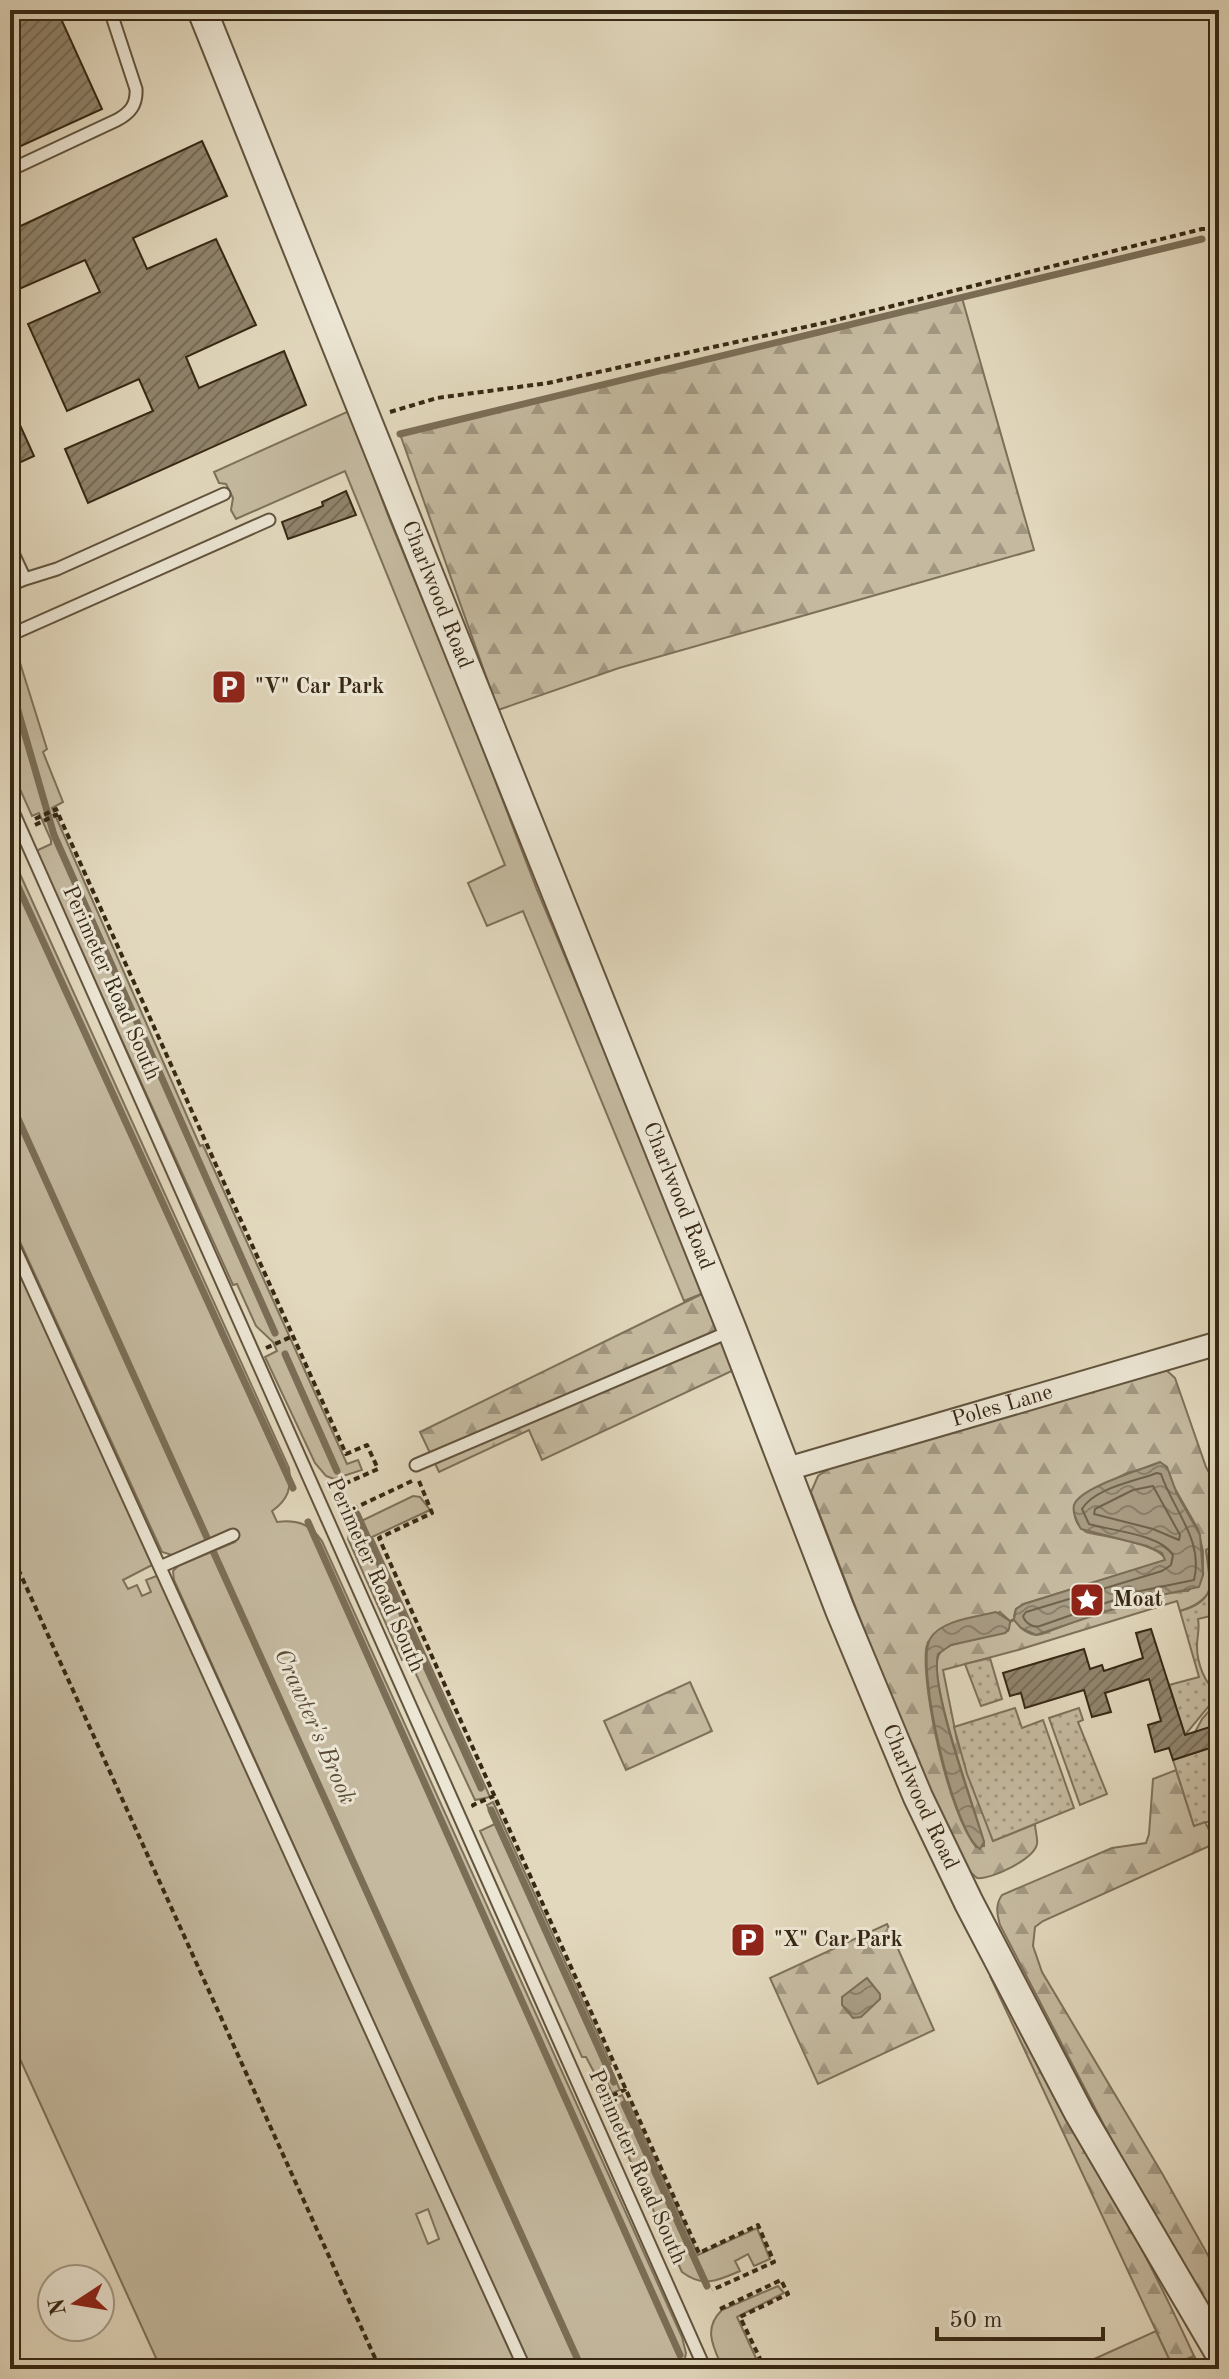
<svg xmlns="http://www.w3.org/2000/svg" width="1229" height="2379" font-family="'Old Standard TT',serif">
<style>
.grass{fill:#c5baa0;stroke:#7e715a;stroke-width:2;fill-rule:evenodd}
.forest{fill:url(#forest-firs);stroke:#7e715a;stroke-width:2;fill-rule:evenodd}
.garden{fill:url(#garden-dots);stroke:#7e715a;stroke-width:2}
.water{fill:url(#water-waves);stroke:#7b6e57;stroke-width:2}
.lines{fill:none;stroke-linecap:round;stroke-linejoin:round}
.shore{stroke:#70624c;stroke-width:2}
.stream{stroke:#7b6e57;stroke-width:7}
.building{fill:url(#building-hatch);stroke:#372814;stroke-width:2}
.service-casing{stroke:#62543e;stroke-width:15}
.minor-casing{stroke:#62543e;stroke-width:26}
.tertiary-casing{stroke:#62543e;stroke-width:32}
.path{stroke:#372814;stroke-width:4;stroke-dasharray:6 4;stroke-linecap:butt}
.service{stroke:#ece6d4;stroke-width:11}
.minor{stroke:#ece6d4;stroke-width:22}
.tertiary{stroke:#ece6d4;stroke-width:28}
.labels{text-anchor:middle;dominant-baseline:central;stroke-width:6;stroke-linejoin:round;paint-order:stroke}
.street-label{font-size:22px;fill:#372814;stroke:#ece6d4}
.poi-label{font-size:22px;font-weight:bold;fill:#372814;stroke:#ece6d4;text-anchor:start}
.water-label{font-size:24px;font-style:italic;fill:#594b36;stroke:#ece6d4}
</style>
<defs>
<pattern id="forest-firs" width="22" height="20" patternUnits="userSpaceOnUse" patternTransform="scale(2)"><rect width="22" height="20" fill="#c5baa0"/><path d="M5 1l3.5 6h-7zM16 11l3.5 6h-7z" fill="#a19781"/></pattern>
<pattern id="garden-dots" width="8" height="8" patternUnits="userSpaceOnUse" patternTransform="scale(2)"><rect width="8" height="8" fill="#c5baa0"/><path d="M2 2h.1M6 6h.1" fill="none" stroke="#a19781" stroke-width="1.8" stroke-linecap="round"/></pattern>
<pattern id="water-waves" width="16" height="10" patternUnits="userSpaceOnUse" patternTransform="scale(2)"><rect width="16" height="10" fill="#a89c84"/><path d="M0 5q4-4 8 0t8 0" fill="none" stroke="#8a7f6b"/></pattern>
<pattern id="building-hatch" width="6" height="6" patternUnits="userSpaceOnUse" patternTransform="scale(2)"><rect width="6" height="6" fill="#90846c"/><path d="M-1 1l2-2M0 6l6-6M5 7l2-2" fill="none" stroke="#766c58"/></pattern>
</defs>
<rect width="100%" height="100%" fill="#e2d8bd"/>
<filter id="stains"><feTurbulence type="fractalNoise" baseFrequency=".0025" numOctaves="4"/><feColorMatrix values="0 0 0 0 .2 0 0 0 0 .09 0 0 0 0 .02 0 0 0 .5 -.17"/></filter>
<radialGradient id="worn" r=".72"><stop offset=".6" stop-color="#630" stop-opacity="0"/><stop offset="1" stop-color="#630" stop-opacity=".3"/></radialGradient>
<!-- grass -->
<path class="grass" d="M349 411 389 518 468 710 537 890 706 1292 684 1301 523 911 487 926 468 883 505 865 345 471 236 519 231 510 233 498 226 484 219 483 214 472Z
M16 650 47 749 43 752 63 802 52 808 200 1146 203 1145 347 1464 358 1460 362 1470 334 1479 326 1476 315 1463 265 1357 277 1351 273 1342 256 1326 237 1284 233 1285 36 851 51 844V840L39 813 32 816 10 767V652Z
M10 852 289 1468C292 1488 288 1500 272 1511L277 1522C297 1519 310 1524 322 1541L682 2337 686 2353 683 2369H530L174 1580 173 1571 178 1566 235 1542 230 1529 172 1555 162 1552 10 1220Z
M10 1250 154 1564 123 1580 128 1589 137 1585 142 1596 151 1592 146 1580 159 1575 519 2369H161L10 2037ZM428 2209 439 2239 428 2244 416 2214Z
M413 1496 420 1497 430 1510 372 1537 490 1797 475 1800 408 1657 402 1660 348 1539 351 1526Z
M493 1802 611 2064 609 2065 620 2090 612 2093 602 2071 595 2074 586 2057H582L480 1831 495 1824 487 1805Z
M622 2095 626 2103 628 2102 698 2255 757 2228 770 2259 754 2266 748 2254 735 2261 740 2271C717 2281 703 2288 682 2272L604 2104Z
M778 2286 784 2293 737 2317 761 2369H723C714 2348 702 2329 722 2310Z
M1156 2331 1172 2365 1194 2356 1202 2369H1072Z"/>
<!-- forest -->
<path class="forest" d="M962 298 1034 550 619 668 498 710 400 434Z
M706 1292 736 1369 542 1460 529 1430 439 1472 420 1432Z
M1164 1368 1175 1378 1206 1467 1219 1491V1543L1206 1550 1211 1589C1204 1601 1194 1607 1180 1611L1177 1601 1018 1650 943 1670 957 1740 993 1841 1035 1824C1035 1830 1038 1838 1037 1844 1034 1859 991 1880 977 1878L969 1871 919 1771 811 1492 818 1476 842 1460ZM1150 1467 1174 1487 1198 1529 1203 1551V1575L1188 1591C1139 1591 1088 1618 1042 1634 1030 1637 1017 1628 1014 1616L1016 1609 1024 1604 1166 1560C1158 1543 1105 1537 1086 1532 1072 1523 1071 1505 1084 1495L1127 1473ZM1000 1612 1010 1621 1008 1631 951 1645C945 1648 940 1650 938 1657 929 1684 975 1809 984 1842V1846L976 1847C949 1814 922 1692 926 1649L928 1642Z
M690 1682 712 1731 626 1770 604 1721Z
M1176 1770 1194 1826 1205 1822 1216 1843 1043 1921 1035 1927 1033 1946 1042 1972 1163 2175 1219 2275V2328L1109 2135 1000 1925C997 1914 995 1905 1002 1895L1112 1848 1146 1843 1149 1834 1153 1779Z
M887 1924 934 2030 818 2084 770 1978Z
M990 1976C1061 2100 1134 2225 1194 2356L1172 2365Z"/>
<!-- garden -->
<path class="garden" d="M1219 1543V1614L1198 1619C1200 1629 1197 1636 1197 1646 1197 1661 1204 1686 1219 1692V1729L1195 1732 1202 1719 1216 1703 1213 1701 1185 1735 1169 1685 1199 1677 1180 1611C1218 1601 1212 1581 1206 1550Z
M990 1658 1002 1699 981 1706 965 1664Z
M1015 1708 1022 1728 1043 1720 1074 1808 993 1841 967 1774 954 1727Z
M1079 1708 1083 1720 1078 1722 1107 1794 1080 1805 1049 1718Z
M1219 1745V1822H1205L1194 1826 1173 1760Z"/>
<!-- water -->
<path class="water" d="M1160 1462 1167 1467 1177 1494 1200 1535 1203 1575 1199 1587 1143 1599 1036 1635 1021 1628 1014 1620 1010 1622 1009 1629 1005 1633 951 1645 938 1654C929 1687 973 1805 984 1842L980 1849C954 1834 915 1666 930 1639 940 1620 977 1617 996 1612L1010 1621 1014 1619 1016 1609 1024 1604 1165 1560 1162 1553 1147 1546 1081 1529C1077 1522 1072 1513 1074 1505 1080 1487 1144 1469 1160 1462Z
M867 1978 880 1994V1999L861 2017 853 2018 842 2005V1997Z"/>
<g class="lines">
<!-- shore -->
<path class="shore" d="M1157 1473 1161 1474C1173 1510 1204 1540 1194 1580L1140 1591 1040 1626C1033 1628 1025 1623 1023 1616L1026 1612 1162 1571 1171 1565 1173 1555C1160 1534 1112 1531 1089 1524L1082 1509C1094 1488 1136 1481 1157 1473Z
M1153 1486 1180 1535 1179 1540 1153 1529 1094 1514 1095 1509 1133 1490Z"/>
<!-- stream -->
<path class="stream" d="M400 434 1202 239
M10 683 54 835 275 1333
M10 869 293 1488
M10 1101 582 2369
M285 1354 337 1471
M357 1514 481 1788
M308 1522 680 2355
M491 1810 614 2082
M624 2104 707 2286"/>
</g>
<!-- building -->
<path class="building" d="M10 10H57L102 109 10 151Z
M202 141 227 196 133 238 147 269 216 239 256 325 186 357 199 388 284 351 306 405 88 503 65 449 153 411 139 379 67 411 28 324 100 292 85 260 10 293V231Z
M10 403 34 456 10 467Z
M346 491 356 515 288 539 282 522 323 506 322 502Z
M1151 1629 1185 1735 1219 1724V1745L1173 1760 1169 1748 1155 1752 1148 1725 1161 1721 1149 1679 1105 1693 1111 1712 1092 1717 1084 1690 1025 1708 1021 1693 1010 1696 1003 1673 1084 1649 1090 1669 1102 1665 1104 1671 1143 1658 1136 1633Z"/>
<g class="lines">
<defs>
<path id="service" d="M10 170 117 120C130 113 137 105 136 89L110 10
M10 547 25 579 10 585
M25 579 57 569 224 494
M10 635 269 520
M10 805 705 2369
M10 1238C184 1614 351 1993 525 2369
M416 1465 731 1331
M162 1566 233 1535"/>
<g id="minor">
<path id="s1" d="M787 1469 1219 1343"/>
</g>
<g id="tertiary">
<path id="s2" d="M202 10 732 1330 840 1610 918 1797 969 1903 1079 2113 1219 2352"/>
</g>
</defs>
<!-- service casing -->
<use href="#service" class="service-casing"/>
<!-- minor casing -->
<use href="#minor" class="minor-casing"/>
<!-- tertiary casing -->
<use href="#tertiary" class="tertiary-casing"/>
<!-- path -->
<path class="path" d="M390 412 437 398 548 383 828 322 1202 229H1213L1219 236
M10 777 16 790
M35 819 56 809 346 1454 367 1445 378 1469 335 1488 346 1512 412 1481
M35 825 58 814
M266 1348 293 1336
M419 1481 432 1513 379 1538 699 2253 758 2225 774 2262 712 2290
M10 1551 380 2369
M474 1807 473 1805 494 1796
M603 2100 626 2089
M720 2309 781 2280 788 2294 740 2317 765 2369"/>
<!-- service -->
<use href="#service" class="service"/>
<!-- minor -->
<use href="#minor" class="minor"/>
<!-- tertiary -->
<use href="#tertiary" class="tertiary"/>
</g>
<!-- icons -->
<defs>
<symbol id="parking-square" viewBox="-11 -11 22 22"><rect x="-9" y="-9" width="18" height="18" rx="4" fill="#8f2418" stroke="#ece6d4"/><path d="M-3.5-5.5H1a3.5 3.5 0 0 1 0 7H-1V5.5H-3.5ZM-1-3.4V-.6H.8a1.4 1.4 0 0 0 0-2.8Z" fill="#fff"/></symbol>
<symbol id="sight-square" viewBox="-11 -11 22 22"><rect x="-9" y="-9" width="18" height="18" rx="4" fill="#8f2418" stroke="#ece6d4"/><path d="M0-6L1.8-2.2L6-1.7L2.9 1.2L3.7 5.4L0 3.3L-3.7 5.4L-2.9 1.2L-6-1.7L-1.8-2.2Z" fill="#fff"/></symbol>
</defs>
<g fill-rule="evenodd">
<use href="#parking-square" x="209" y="667" width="40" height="40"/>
<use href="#sight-square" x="1067" y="1580" width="40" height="40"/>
<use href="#parking-square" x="728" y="1920" width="40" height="40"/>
</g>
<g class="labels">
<!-- street labels -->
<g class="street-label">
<text stroke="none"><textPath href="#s2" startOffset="630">Charlwood Road</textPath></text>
<text transform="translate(111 983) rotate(66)">Perimeter Road South</text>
<text stroke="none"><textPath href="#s2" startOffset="1278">Charlwood Road</textPath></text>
<text stroke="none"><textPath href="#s1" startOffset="224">Poles Lane</textPath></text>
<text transform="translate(375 1575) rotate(66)">Perimeter Road South</text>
<text stroke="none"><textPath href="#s2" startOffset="1926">Charlwood Road</textPath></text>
<text transform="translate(637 2167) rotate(66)">Perimeter Road South</text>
</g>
<!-- poi labels -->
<g class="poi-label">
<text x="255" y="687">"V" Car Park</text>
<text x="1113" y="1600">Moat</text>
<text x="774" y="1940">"X" Car Park</text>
</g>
<!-- water labels -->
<g class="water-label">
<text transform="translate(314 1727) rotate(66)">Crawter's Brook</text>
</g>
</g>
<!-- margin -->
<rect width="1229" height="2379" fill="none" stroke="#e2d8bd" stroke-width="40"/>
<rect x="12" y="12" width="1205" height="2355" fill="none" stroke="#372814" stroke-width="4"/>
<rect x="20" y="20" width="1189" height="2339" fill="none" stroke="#372814" stroke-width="2"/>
<!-- north arrow -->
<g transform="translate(76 2303) rotate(258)"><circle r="38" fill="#ece6d4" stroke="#a49a87" stroke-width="2"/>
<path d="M0-6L14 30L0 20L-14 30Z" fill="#8f2418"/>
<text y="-12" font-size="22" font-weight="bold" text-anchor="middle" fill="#372814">N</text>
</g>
<!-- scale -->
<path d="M937 2327v12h166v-12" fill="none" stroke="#372814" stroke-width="4"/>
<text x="949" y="2327" font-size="24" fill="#372814" stroke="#ece6d4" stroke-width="6" paint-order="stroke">50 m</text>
<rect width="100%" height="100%" filter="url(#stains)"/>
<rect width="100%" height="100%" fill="url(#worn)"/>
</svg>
